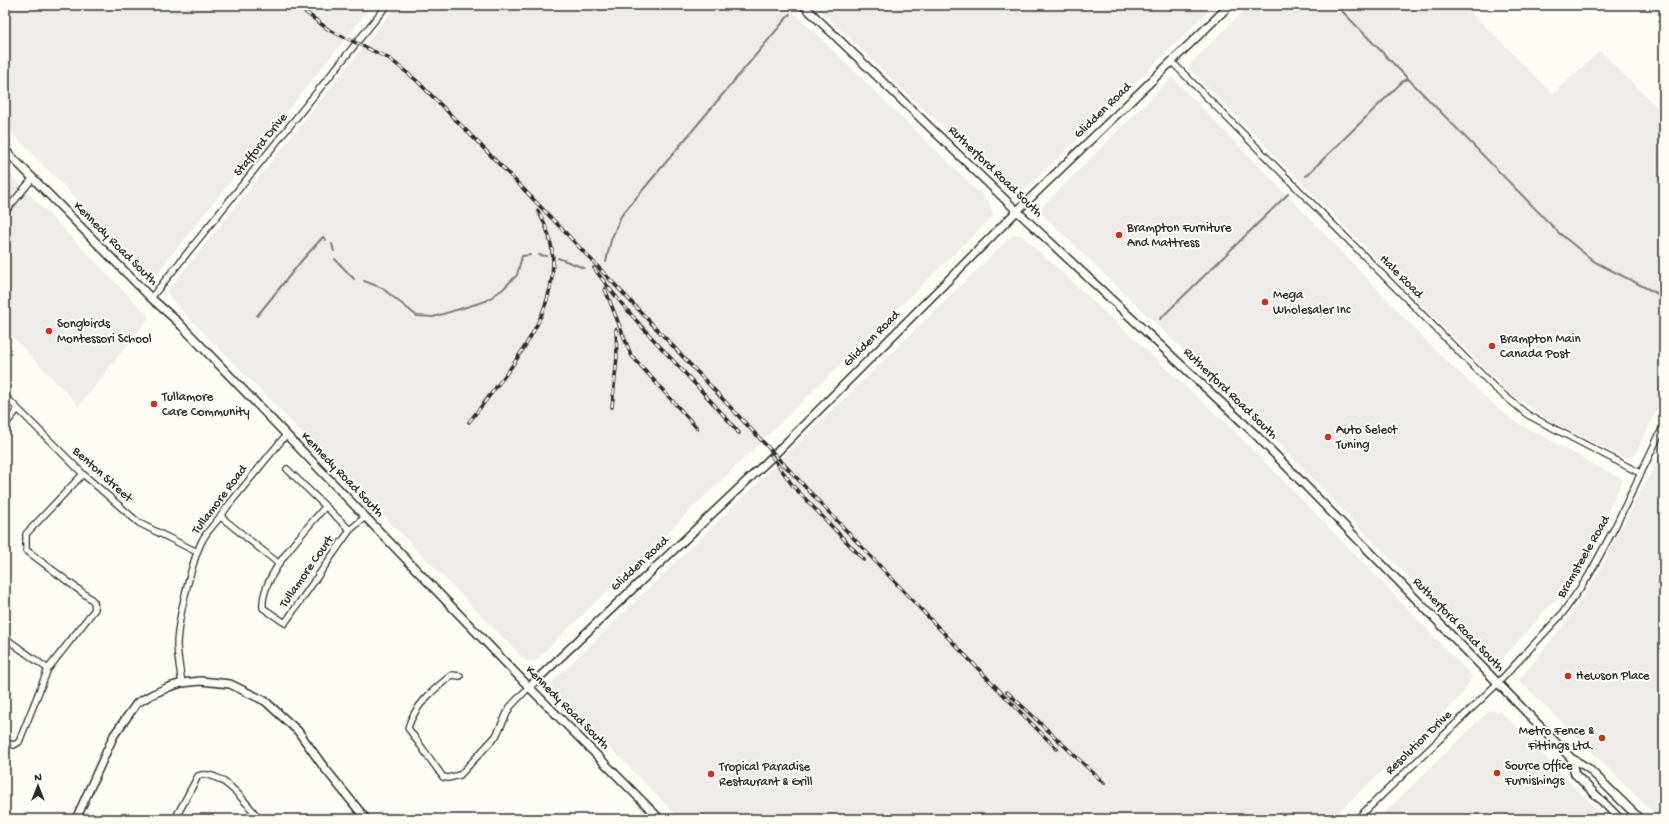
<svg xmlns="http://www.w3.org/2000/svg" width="1669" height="824" font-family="'Gochi Hand',sans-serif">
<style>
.built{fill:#edece8}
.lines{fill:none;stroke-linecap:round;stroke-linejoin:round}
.stream{stroke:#7e7d7b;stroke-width:2}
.street-casing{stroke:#2b2b2b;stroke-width:8}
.secondary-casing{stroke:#2b2b2b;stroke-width:10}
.street{stroke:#fdfcf7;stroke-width:5.5}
.secondary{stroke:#fdfcf7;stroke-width:7}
.rail-casing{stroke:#2b2b2b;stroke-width:3.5}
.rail{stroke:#fdfcf7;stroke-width:2;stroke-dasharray:6;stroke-linecap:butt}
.poi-dot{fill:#c8321e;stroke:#fdfcf7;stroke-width:1.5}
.labels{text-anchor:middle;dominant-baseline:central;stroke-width:4;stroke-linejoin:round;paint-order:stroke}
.street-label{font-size:13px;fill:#2b2b2b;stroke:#fdfcf7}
.poi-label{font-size:13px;fill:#2b2b2b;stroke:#fdfcf7;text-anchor:start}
</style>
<rect width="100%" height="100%" fill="#fdfcf7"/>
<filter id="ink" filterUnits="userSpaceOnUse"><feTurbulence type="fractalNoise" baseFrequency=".025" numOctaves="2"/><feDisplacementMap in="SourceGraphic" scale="8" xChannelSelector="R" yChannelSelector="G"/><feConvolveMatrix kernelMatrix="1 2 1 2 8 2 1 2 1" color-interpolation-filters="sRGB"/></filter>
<g filter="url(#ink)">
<!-- built -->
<path class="built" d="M5 5H372L154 277 5 126Z
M397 5H786L989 202 993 216 535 661H526L176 304 167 292Z
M815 5H1215L1026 189 1022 190H1018L921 107Z
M1250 5H1464L1553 94 1600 51 1664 114V394L1635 455 1625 458 1547 419 1508 392 1190 69V64Z
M1172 77 1314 223 1434 349 1486 398 1514 421 1623 480 1584 559 1562 592 1501 660H1492L1366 534 1258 422 1042 214V207Z
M5 169 149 317 79 406 5 329Z
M1013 235H1021L1230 427 1285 482 1472 676 1462 695 1331 819H680L552 688V682Z
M1664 447V819H1660L1519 680 1568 619 1596 577Z
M1489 711H1500L1606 819H1378Z"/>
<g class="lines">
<!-- stream -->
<path class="stream" d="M1336 5 1559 233 1595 262 1664 297
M1306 176 1402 82 1408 79
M332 244 334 251
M539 255 547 256
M558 258 584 268
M335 259 354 279
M606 262 611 240 621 216 790 14
M364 281 382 288 417 316 433 317 486 301 503 289 517 275 522 256 530 255
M257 316 303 259 323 237 326 240
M1160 319 1288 194"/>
<defs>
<path id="street" d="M1172 62 1495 388 1528 415 1640 473
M5 212 33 178
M151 298 387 5
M5 396 83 474 139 523 197 552
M5 425 18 409
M287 469 350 530
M325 507C305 531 260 576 263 608L285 623 350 530 365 517
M221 517 278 563
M5 638 48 669
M460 676 452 675C434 689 414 706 408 728L443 777 448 778 460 775 496 736 510 707 529 687
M182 683C180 671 178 658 177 646 177 623 192 559 203 539 210 527 220 519 227 507L286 435
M5 743 14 745 19 742 48 669 95 609 94 602 91 599 26 550V534L83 474
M175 819 198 776C220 768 247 803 259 819
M1357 819 1498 683 1562 614 1588 577 1615 527 1664 425"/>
<path id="secondary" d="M803 5 1017 211 1255 434 1571 758 1575 774 1620 819
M5 150 151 298 178 322 529 687 660 819
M529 687 772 457 1017 211 1230 5
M1571 758 1588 768 1640 819
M76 819 114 735 137 703 153 694 169 687 182 683 201 681 230 684 265 701 298 731 323 766 366 819"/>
</defs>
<!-- street casing -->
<use href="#street" class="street-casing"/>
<!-- secondary casing -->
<use href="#secondary" class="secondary-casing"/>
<!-- street -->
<use href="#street" class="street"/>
<!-- secondary -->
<use href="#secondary" class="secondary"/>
<defs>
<path id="rail" d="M296 5 329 30 390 59 416 80C635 298 839 530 1057 749
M594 268C637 328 692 377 739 433
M605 289 631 355 697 428
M612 407 617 357 616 329
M469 422C514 364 584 287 538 211
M771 455 793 486 864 560
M1007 692 1104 783"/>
</defs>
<!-- rail casing -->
<use href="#rail" class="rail-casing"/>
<!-- rail -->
<use href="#rail" class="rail"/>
</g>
</g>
<!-- markers -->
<g class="poi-dot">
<circle cx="1119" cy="235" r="4"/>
<circle cx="1265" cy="302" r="4"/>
<circle cx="49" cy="331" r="4"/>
<circle cx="1492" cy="346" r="4"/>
<circle cx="154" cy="404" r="4"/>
<circle cx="1328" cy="437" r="4"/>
<circle cx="1568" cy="676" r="4"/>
<circle cx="1602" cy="738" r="4"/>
<circle cx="1497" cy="773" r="4"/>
<circle cx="711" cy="774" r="4"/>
</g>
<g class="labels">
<!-- street labels -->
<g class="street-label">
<text transform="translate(1103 111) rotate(-44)">Glidden Road</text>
<text transform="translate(261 145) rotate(-51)">Stafford Drive</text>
<text transform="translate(995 172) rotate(44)">Rutherford Road South</text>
<text transform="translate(115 244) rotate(45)">Kennedy Road South</text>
<text transform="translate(1401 277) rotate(45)">Hale Road</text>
<text transform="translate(872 339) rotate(-45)">Glidden Road</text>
<text transform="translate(1230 394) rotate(44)">Rutherford Road South</text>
<text transform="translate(102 475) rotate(42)">Benton Street</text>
<text transform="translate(342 475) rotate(46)">Kennedy Road South</text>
<text transform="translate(220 500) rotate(-53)">Tullamore Road</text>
<text transform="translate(1584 557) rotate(-60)">Bramsteele Road</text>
<text transform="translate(640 564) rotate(-43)">Glidden Road</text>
<text transform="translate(307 572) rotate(-55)">Tullamore Court</text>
<text transform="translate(1458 625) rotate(46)">Rutherford Road South</text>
<text transform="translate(567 708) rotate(45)">Kennedy Road South</text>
<text transform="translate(1419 743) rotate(-44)">Resolution Drive</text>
</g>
<!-- poi labels -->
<g class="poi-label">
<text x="1127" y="228">Brampton Furniture<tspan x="1127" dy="15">And Mattress</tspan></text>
<text x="1273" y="295">Mega<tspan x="1273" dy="15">Wholesaler Inc</tspan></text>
<text x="57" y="324">Songbirds<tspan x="57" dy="15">Montessori School</tspan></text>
<text x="1500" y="339">Brampton Main<tspan x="1500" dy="15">Canada Post</tspan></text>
<text x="162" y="397">Tullamore<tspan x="162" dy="15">Care Community</tspan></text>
<text x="1336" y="430">Auto Select<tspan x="1336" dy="15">Tuning</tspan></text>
<text x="1576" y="676">Hewson Place</text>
<text x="1594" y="731" text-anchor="end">Metro Fence &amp;<tspan x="1594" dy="15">Fittings Ltd.</tspan></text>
<text x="1505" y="766">Source Office<tspan x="1505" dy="15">Furnishings</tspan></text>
<text x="719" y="767">Tropical Paradise<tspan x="719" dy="15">Restaurant &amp; Grill</tspan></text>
</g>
</g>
<!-- margin -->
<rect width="1669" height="824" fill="none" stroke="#fdfcf7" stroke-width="20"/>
<rect x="10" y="10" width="1649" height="804" fill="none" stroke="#2b2b2b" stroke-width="1.5" filter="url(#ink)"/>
<!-- north arrow -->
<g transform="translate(38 786)" stroke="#fdfcf7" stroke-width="3" paint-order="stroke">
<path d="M0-3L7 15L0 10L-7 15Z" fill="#2b2b2b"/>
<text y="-6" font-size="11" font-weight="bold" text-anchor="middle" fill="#2b2b2b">N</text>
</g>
</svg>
